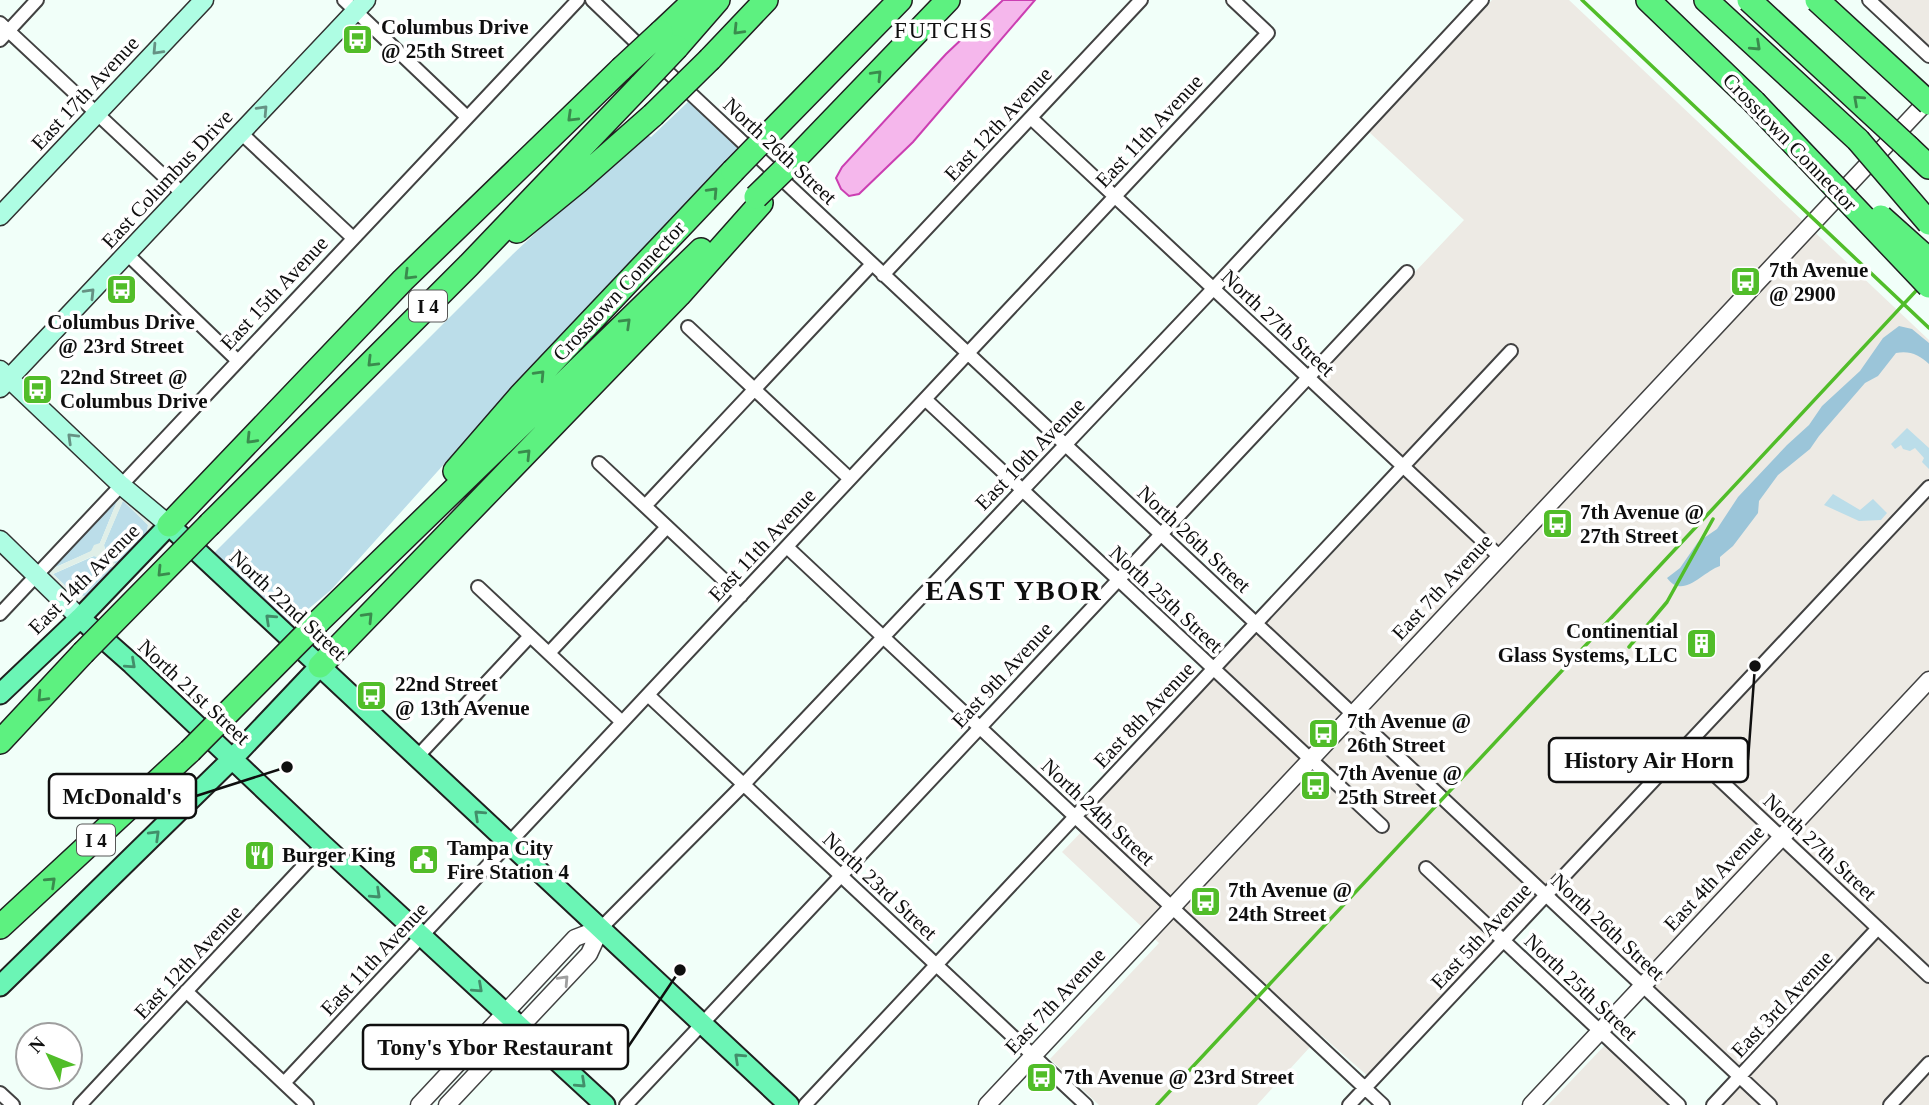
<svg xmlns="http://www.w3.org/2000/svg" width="1929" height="1105" font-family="Georgia,serif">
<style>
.industrial{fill:#edeae4}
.green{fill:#bbdde9}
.forest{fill:#9bc5d9}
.plaza{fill:#e0efe8;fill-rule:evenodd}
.water{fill:#f5b7ec;stroke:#cb3fb2;stroke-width:2}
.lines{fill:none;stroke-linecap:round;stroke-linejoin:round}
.minor-casing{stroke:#424242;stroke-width:16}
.tertiary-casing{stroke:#424242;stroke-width:19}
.secondary-casing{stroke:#313131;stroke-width:21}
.primary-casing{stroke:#202020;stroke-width:23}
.motorway-casing{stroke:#202020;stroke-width:26}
.minor{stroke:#fff;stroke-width:12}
.tertiary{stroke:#fff;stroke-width:16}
.secondary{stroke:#aefde3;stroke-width:18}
.primary{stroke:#6bf5b5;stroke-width:19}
.motorway{stroke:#5df180;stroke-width:23}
.rail{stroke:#51bd29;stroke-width:3.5}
.motorway-bridge-casing{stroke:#202020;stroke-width:26;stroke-linecap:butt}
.motorway-bridge{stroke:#5df180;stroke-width:23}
.oneway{stroke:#3a8b4d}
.oneway2{stroke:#669284}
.oneway3{stroke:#428e6a}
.oneway4{stroke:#9f9f9f}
.labels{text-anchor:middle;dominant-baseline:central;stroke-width:7;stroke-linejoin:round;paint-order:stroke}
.shield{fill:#fff;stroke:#575757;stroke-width:2}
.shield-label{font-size:19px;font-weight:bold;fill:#0f0f0f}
.poi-label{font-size:21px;font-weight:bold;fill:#0f0f0f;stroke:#fff;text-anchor:start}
.street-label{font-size:21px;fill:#0f0f0f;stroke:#fff}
.neighbourhood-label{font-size:23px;letter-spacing:2px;fill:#0f0f0f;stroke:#fff}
.district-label{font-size:28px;font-weight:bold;letter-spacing:2px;fill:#0f0f0f;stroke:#fff}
.leader{fill:none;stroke:#0f0f0f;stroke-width:2.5}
.callout-dot{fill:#0f0f0f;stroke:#fff;stroke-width:2.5}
.callout{fill:#fff;stroke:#0f0f0f;stroke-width:2.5}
.callout-label{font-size:23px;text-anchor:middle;font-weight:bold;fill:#0f0f0f}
</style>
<rect width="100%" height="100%" fill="#f1fff9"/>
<!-- industrial -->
<path class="industrial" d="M1492 0H1569L1929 340V1105H1720L1741 1083 1543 896 1370 1078 1321 1035 1257 1105H1099L1050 1059 1159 943 1062 852 1089 824 1083 818 1412 469 1316 377 1464 220 1369 132Z
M1871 0H1929V54Z
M1606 1044 1670 1105H1548Z"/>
<!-- green -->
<path class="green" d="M689 101 739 148 534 364 331 590 288 626 213 554 513 254 560 210 647 135 651 137Z
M1907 428 1929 448V469L1922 462 1924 458 1915 448 1910 451 1903 449 1901 445 1895 449 1891 444Z
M1833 494 1860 510 1873 499 1887 513 1881 520 1859 521 1824 505Z
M116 498 118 499 100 543 92 551 49 570Z
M123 500 148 525 146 539 117 566 106 554 104 545Z
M94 556 103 558 114 569 85 597 74 594 53 574Z"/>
<!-- forest -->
<path class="forest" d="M1899 326 1912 329 1929 343V364C1920 355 1909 350 1896 353L1878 376 1865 383 1819 436 1810 449 1778 475 1759 501 1758 513 1733 546 1720 557V566C1702 572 1683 600 1667 578L1680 568 1698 542 1717 529 1738 497 1787 445 1809 425 1822 406 1860 371 1883 338Z"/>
<!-- plaza -->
<path class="plaza" d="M120 493 158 526 80 604 48 574V571L91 551 94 545 100 543 118 499 116 498ZM123 501 148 525 146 539 118 566 106 554 104 545ZM93 556 103 558 114 569 85 596 74 594 53 574Z"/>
<!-- water -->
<path class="water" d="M1003 0H1035L913 142 859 194 849 196 841 189 836 178 842 167 946 54Z"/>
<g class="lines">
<defs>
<path id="minor" d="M344 0 467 117
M592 0 645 51
M1869 0 1929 56
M0 23 183 194
M0 40 37 0
M658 63 1770 1105
M1031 118 1500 557
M241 133 353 238
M127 254 238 361
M883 275 1141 0
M688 327 850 479
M925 399 1382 826
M599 463 741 596
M645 506 872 264
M787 547 1383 1105
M478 587 622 722
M0 614 578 0
M549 653 667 527
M648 695 1086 1105
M1685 747 1929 976
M417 757 530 636
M1426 868 1679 1105
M601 928 744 784 1213 289 1482 0
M186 991 307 1105
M284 1083 1268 33 1233 0
M0 1093 13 1105
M80 1105 323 845
M626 1105 1407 272
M805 1105 1511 351
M1349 1105 1929 487
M1713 1105 1878 928
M1890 1105 1929 1063"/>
<path id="tertiary" d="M419 1105 575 938 601 928
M447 1105 589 954 601 928
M987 1105 1929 99
M1531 1105 1929 680"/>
<path id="secondary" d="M0 216 204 0
M0 370 121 485 169 525
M0 388 366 0
M0 540 80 618"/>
<path id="primary" d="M80 618 132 664 323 845 605 1105
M0 694 80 618 169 525 789 1105
M0 986 232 759 320 666"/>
<path id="motorway" d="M1648 0 1754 102
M1706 0 1858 140
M661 32 695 0
M677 47 718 0
M710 59 766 0
M769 134 900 0
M1908 147 1929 167
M795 159 948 0
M517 231 577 182 653 115
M455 471 520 396 733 171
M210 524 469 265 641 85
M169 525 403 280 621 69
M318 622 701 250
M320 666 679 295 761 203
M0 742 83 653
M0 927 190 751"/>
</defs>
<!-- minor casing -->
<use href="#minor" class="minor-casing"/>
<!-- tertiary casing -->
<use href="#tertiary" class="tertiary-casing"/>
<!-- secondary casing -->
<use href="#secondary" class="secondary-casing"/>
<!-- primary casing -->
<use href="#primary" class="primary-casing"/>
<!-- motorway casing -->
<use href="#motorway" class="motorway-casing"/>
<!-- minor -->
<use href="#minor" class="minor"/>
<!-- tertiary -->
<use href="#tertiary" class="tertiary"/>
<!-- secondary -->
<use href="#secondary" class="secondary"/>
<!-- primary -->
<use href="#primary" class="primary"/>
<!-- motorway -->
<use href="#motorway" class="motorway"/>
<!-- rail -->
<path class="rail" d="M1582 0 1929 328
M1629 647 1667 602 1713 519
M1157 1105 1929 277"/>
<defs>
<path id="motorway-bridge" d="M1749 0 1908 147
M1817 0 1929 103
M621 69 661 32
M641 85 677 47
M1754 102 1929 286
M653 115 710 59
M1858 140 1929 223
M733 171 769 134
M756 197 795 159
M1881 217 1929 260
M83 653 210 524
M190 751 318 622"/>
</defs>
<!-- motorway-bridge casing -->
<use href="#motorway-bridge" class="motorway-bridge-casing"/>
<!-- motorway-bridge -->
<use href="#motorway-bridge" class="motorway-bridge"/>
</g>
<!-- one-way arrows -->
<defs><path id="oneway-chevron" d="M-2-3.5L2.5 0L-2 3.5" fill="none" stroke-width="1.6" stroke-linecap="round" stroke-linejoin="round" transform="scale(1.75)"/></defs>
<g class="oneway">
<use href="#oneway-chevron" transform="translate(738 30) rotate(134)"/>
<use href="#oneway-chevron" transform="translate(1756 46) rotate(43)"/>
<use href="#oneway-chevron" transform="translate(877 75) rotate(-46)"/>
<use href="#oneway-chevron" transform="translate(1858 100) rotate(-138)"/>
<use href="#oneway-chevron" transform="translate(572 117) rotate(136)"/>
<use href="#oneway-chevron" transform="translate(713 192) rotate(-47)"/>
<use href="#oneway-chevron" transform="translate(409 275) rotate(135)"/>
<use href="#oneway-chevron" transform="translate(626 323) rotate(-44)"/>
<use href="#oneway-chevron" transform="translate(372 362) rotate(135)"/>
<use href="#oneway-chevron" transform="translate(540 375) rotate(-47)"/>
<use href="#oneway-chevron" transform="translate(251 439) rotate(134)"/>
<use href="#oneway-chevron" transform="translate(526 454) rotate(-46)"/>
<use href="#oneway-chevron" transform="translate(162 572) rotate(134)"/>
<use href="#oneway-chevron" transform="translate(368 617) rotate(-46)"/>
<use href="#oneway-chevron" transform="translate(42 697) rotate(133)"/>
<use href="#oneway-chevron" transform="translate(51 882) rotate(-43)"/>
</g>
<g class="oneway2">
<use href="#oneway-chevron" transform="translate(157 50) rotate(133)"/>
<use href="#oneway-chevron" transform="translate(263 110) rotate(-47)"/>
<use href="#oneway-chevron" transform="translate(90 293) rotate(-46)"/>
<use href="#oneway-chevron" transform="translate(72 438) rotate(-136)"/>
</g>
<g class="oneway3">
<use href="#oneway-chevron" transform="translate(270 619) rotate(-137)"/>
<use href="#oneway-chevron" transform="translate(131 664) rotate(42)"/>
<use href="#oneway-chevron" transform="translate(479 815) rotate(-137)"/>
<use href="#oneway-chevron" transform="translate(155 835) rotate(-44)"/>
<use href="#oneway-chevron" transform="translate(376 894) rotate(43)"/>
<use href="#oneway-chevron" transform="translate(478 988) rotate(42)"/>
<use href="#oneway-chevron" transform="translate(739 1058) rotate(-137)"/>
<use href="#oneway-chevron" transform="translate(581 1083) rotate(43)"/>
</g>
<use class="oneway4" href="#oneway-chevron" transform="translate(564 980) rotate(-47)"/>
<!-- icons -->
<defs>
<symbol id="bus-square" viewBox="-11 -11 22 22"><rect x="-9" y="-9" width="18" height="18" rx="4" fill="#51bd29" stroke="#fff"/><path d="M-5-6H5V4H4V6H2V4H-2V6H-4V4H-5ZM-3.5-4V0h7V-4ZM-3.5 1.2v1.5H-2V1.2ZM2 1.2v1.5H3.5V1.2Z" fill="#fff"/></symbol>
<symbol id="building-square" viewBox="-11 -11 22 22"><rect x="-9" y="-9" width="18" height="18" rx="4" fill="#51bd29" stroke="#fff"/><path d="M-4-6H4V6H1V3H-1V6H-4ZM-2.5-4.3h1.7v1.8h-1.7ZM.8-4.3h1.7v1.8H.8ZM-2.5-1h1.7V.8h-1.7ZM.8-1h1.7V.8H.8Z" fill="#fff"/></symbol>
<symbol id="restaurant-square" viewBox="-11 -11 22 22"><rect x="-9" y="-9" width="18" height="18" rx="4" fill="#51bd29" stroke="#fff"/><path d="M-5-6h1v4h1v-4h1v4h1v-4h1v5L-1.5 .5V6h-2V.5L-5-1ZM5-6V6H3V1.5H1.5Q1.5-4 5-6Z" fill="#fff"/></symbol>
<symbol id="civic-square" viewBox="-11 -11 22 22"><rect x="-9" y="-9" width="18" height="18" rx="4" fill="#51bd29" stroke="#fff"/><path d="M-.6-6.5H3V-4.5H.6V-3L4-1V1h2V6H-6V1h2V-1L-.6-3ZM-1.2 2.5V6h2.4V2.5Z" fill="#fff"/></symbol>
</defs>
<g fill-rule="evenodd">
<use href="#bus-square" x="340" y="22" width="35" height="35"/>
<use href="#bus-square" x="1728" y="264" width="35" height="35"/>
<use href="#bus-square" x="104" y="272" width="35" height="35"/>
<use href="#bus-square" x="20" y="372" width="35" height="35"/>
<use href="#bus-square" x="1540" y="506" width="35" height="35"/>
<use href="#building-square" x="1684" y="626" width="35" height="35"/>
<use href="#bus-square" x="354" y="678" width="35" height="35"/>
<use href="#bus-square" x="1306" y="716" width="35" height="35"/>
<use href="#bus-square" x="1298" y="768" width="35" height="35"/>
<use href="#restaurant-square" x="242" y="838" width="35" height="35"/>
<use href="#civic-square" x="406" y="842" width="35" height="35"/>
<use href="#bus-square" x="1188" y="884" width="35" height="35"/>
<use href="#bus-square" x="1024" y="1060" width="35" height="35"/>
</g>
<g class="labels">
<!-- shield labels -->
<g class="shield">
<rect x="409" y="290.5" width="38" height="31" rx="5"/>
<rect x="77" y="824.5" width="38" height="31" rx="5"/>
</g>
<g class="shield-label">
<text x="428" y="306">I 4</text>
<text x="96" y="840">I 4</text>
</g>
<!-- poi labels -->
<g class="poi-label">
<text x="381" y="27">Columbus Drive<tspan x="381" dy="24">@ 25th Street</tspan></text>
<text x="1769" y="270">7th Avenue<tspan x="1769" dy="24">@ 2900</tspan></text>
<text x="121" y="322" text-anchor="middle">Columbus Drive<tspan x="121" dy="24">@ 23rd Street</tspan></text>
<text x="60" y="377">22nd Street @<tspan x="60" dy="24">Columbus Drive</tspan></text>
<text x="1580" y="512">7th Avenue @<tspan x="1580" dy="24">27th Street</tspan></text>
<text x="1678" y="631" text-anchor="end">Continential<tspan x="1678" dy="24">Glass Systems, LLC</tspan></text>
<text x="395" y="684">22nd Street<tspan x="395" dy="24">@ 13th Avenue</tspan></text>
<text x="1347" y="721">7th Avenue @<tspan x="1347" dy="24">26th Street</tspan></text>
<text x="1338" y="773">7th Avenue @<tspan x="1338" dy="24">25th Street</tspan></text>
<text x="447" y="848">Tampa City<tspan x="447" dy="24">Fire Station 4</tspan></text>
<text x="282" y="855">Burger King</text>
<text x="1228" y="890">7th Avenue @<tspan x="1228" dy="24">24th Street</tspan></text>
<text x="1064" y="1077">7th Avenue @ 23rd Street</text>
</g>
<!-- street labels -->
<g class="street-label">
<text transform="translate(85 93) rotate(-47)">East 17th Avenue</text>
<text transform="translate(998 124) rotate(-47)">East 12th Avenue</text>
<text transform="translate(1149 131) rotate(-47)">East 11th Avenue</text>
<text transform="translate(1790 142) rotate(46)">Crosstown Connector</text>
<text transform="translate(780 151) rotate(43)">North 26th Street</text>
<text transform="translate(167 179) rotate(-47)">East Columbus Drive</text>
<text transform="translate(619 291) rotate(-47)">Crosstown Connector</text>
<text transform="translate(274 293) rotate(-47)">East 15th Avenue</text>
<text transform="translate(1278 323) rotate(43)">North 27th Street</text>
<text transform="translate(1030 454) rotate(-46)">East 10th Avenue</text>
<text transform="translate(1194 539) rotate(43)">North 26th Street</text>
<text transform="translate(762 545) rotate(-47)">East 11th Avenue</text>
<text transform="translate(84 579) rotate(-45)">East 14th Avenue</text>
<text transform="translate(1442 587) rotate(-47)">East 7th Avenue</text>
<text transform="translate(1166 599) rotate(43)">North 25th Street</text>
<text transform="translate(288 605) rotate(43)">North 22nd Street</text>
<text transform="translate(1002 675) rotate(-47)">East 9th Avenue</text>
<text transform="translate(194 692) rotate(43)">North 21st Street</text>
<text transform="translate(1144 715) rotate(-47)">East 8th Avenue</text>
<text transform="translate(1098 812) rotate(43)">North 24th Street</text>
<text transform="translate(1820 847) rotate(43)">North 27th Street</text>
<text transform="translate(1714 878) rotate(-47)">East 4th Avenue</text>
<text transform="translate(880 886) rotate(43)">North 23rd Street</text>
<text transform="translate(1608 927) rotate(43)">North 26th Street</text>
<text transform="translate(1481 936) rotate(-47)">East 5th Avenue</text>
<text transform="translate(374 959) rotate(-47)">East 11th Avenue</text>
<text transform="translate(188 962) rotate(-47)">East 12th Avenue</text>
<text transform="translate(1581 987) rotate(43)">North 25th Street</text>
<text transform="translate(1055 1001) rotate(-47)">East 7th Avenue</text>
<text transform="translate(1782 1004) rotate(-47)">East 3rd Avenue</text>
</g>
<!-- neighbourhood labels -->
<g class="neighbourhood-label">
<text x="944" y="30">FUTCHS</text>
</g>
<!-- district labels -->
<g class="district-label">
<text x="1014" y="590">EAST YBOR</text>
</g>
</g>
<!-- callouts -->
<path class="leader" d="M1755 666L1748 760M287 767L196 796M680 970L628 1047"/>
<g class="callout-dot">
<circle cx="1755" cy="666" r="7"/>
<circle cx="287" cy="767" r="7"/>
<circle cx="680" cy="970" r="7"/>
</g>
<g class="callout">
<rect x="1549" y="738" width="199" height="44" rx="7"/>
<rect x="49" y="774" width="147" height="44" rx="7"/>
<rect x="363" y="1025" width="265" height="44" rx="7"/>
</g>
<g class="callout-label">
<text x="1649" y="768">History Air Horn</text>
<text x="122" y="804">McDonald's</text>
<text x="495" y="1055">Tony's Ybor Restaurant</text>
</g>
<!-- north arrow -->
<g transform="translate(49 1056) rotate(313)"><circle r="33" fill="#ffffff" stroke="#9f9f9f" stroke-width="2"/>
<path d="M0-5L12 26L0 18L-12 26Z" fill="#51bd29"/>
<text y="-10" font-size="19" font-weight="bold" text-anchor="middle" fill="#0f0f0f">N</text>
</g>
</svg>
